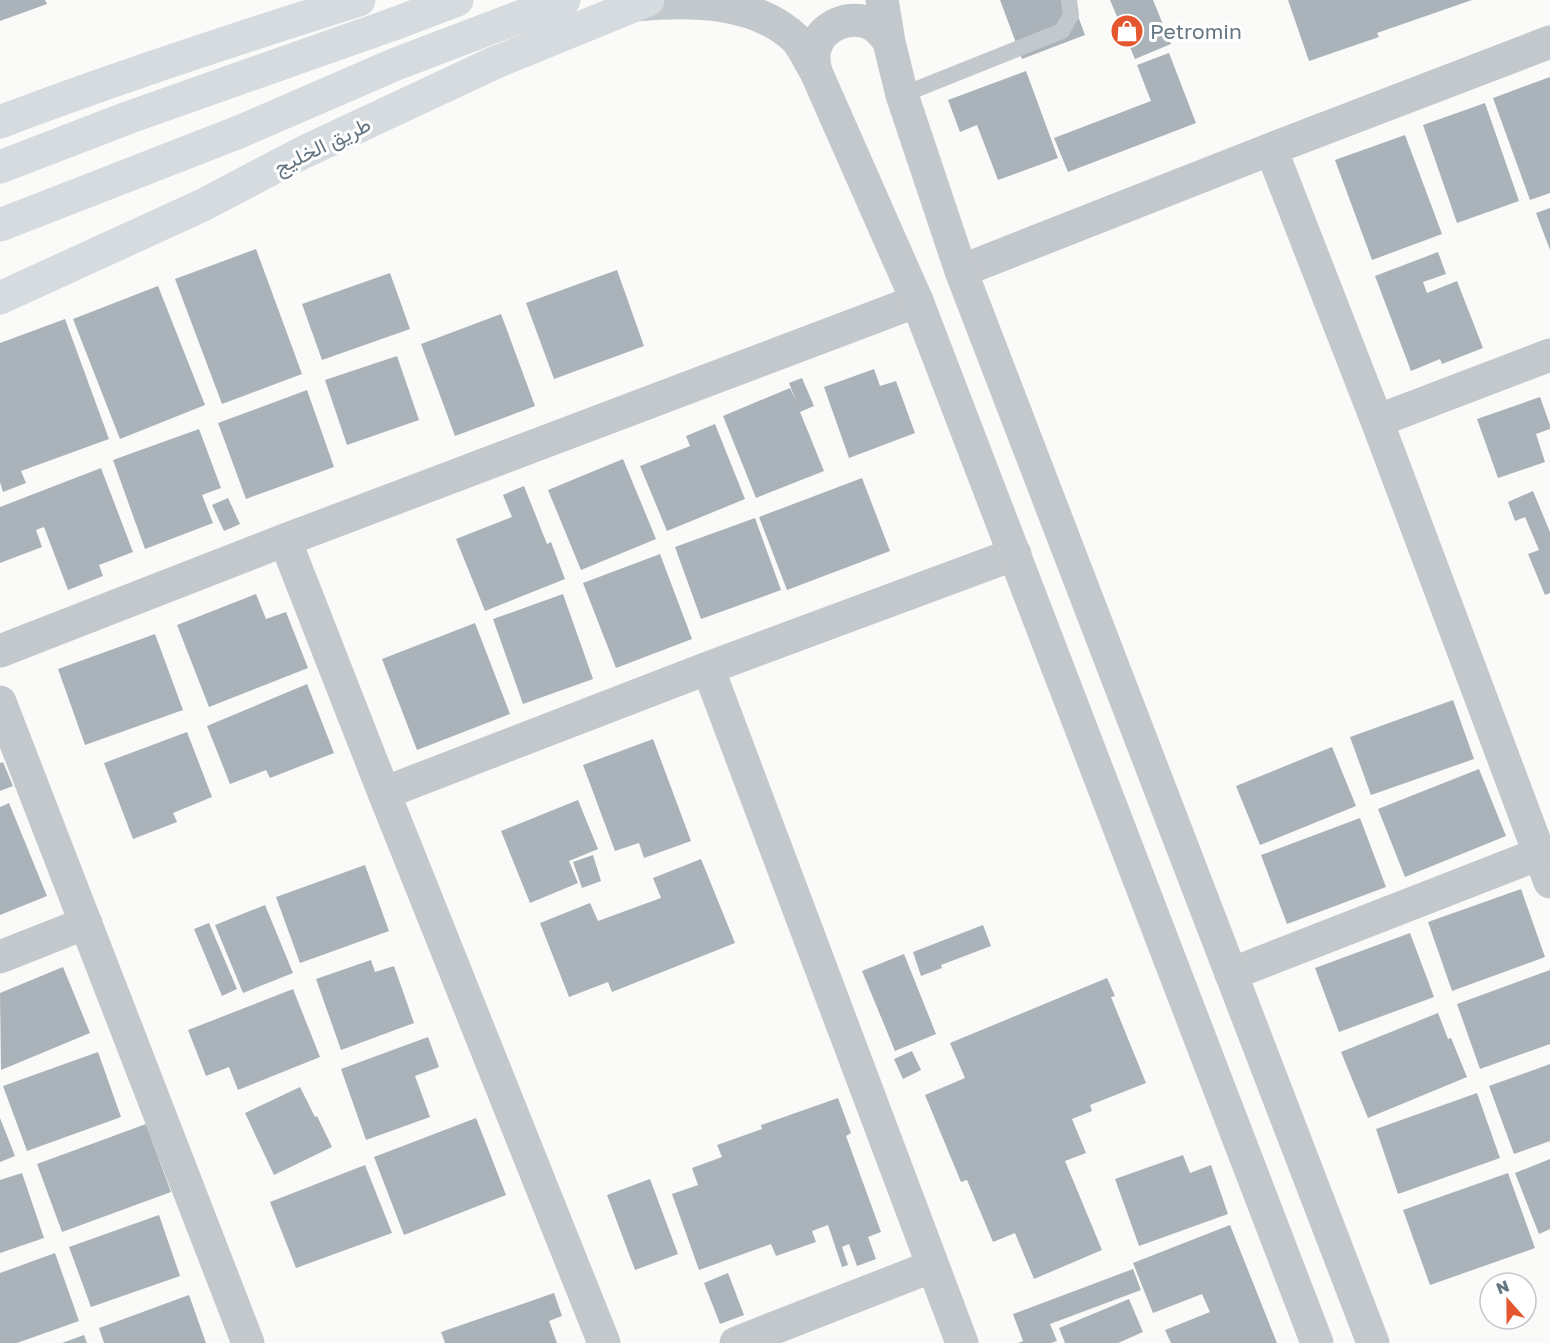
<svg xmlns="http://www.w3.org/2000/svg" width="1550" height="1343" font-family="'Golos Text',Vazirmatn,sans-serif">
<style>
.building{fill:#aab3b9}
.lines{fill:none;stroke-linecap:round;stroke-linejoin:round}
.service{stroke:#c3c8cc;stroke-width:16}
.minor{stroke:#c3c8cc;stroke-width:33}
.tertiary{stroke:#c3c8cc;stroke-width:33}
.primary{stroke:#d6dbdf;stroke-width:33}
.labels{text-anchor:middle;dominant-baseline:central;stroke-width:6;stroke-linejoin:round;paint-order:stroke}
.poi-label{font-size:21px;fill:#657683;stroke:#fff;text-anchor:start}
.street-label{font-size:21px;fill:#657683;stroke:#fff}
</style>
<rect width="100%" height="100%" fill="#fafaf8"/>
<!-- building -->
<path class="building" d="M0 0H45L47 4 0 21Z
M1000 0H1072L1085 35 1022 59Z
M1110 0H1153L1171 44 1135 59Z
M1288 0H1472L1377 33 1379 37 1309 61Z
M1169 53 1196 123 1068 172 1054 138 1151 101 1137 65Z
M1026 71 1058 158 998 180 977 125 960 132 948 100Z
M1550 77V193L1530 200 1493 98Z
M1485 103 1519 201 1457 223 1423 125Z
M1405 135 1442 234 1372 260 1335 160Z
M1550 208V250L1536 213Z
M256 249 302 374 222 404 175 279Z
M1438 252 1446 274 1423 282 1427 293 1457 281 1483 348 1442 364 1440 359 1411 371 1375 276Z
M617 270 644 346 554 379 526 303Z
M390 273 410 329 322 360 302 304Z
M158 286 205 405 120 439 73 319Z
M501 314 535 406 455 436 421 344Z
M65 319 109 439 21 471 26 483 3 492 0 482V343Z
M397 356 419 420 347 445 325 380Z
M874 369 880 386 896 381 915 433 849 458 824 387Z
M802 378 814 406 800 412 824 471 756 498 723 416 790 388 796 401 789 383Z
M307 390 334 467 246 499 218 423Z
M1540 397 1550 425V429L1536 434 1545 462 1498 478 1477 419Z
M715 424 745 499 667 531 640 466 690 446 686 436Z
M199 429 221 488 202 495 213 523 145 549 113 460Z
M623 459 656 539 581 570 548 490Z
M101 468 133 552 99 565 103 576 68 590 44 527 36 530 42 547 0 563V507Z
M862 478 890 551 787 590 759 517Z
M524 486 547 544 551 542 565 579 485 611 456 539 512 517 503 495Z
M1533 491 1550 532V593L1545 595 1528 554 1539 550 1525 517 1515 521 1508 502Z
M228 498 240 524 224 531 212 505Z
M755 518 781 590 701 619 675 547Z
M660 554 692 639 616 668 583 583Z
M256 594 266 619 286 612 308 668 209 707 177 625Z
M563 594 593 679 523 704 493 619Z
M475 623 510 714 417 750 382 659Z
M155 634 183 710 85 745 58 669Z
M307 684 334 753 270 778 266 770 230 784 207 726Z
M1453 700 1474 759 1371 795 1350 737Z
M187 732 212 797 173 813 177 822 133 839 104 763Z
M653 739 691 841 644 858 639 843 615 851 583 765Z
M1332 747 1356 806 1260 845 1236 786Z
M3 762 13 786 0 791V763Z
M1479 769 1506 836 1405 877 1378 809Z
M578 800 598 849 569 861 578 883 530 903 501 831Z
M9 803 47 896 0 915V807Z
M1360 818 1386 887 1287 924 1261 855Z
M593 855 601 881 582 888 573 862Z
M701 859 735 943 612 992 608 982 569 997 540 923 590 903 598 921 628 910 661 898 653 878Z
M365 865 389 931 300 963 276 897Z
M1521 889 1545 957 1452 991 1428 922Z
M265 905 293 973 243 993 215 925Z
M209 923 237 989 222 996 194 929Z
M983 925 991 946 941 965 942 968 921 976 913 952Z
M1410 933 1434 997 1339 1032 1315 968Z
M904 954 936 1034 895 1051 862 971Z
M371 960 375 972 394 966 414 1023 341 1050 316 979Z
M63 967 90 1033 1 1070 0 993Z
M1550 970V1044L1480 1069 1457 1004Z
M1107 978 1115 996 1111 997 1146 1083 1090 1105 1092 1111 1072 1119 1086 1153 1065 1161 1102 1250 1034 1279 1015 1233 993 1242 967 1180 961 1182 925 1095 965 1078 950 1043Z
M293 989 320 1057 238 1090 229 1067 206 1076 188 1030Z
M1438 1013 1448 1039 1451 1038 1467 1077 1368 1118 1341 1052Z
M428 1037 439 1067 415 1076 430 1117 366 1140 341 1069Z
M912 1051 921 1070 903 1079 894 1059Z
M98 1052 121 1117 27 1151 3 1086Z
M1550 1064V1141L1514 1154 1489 1086Z
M300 1087 315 1117 317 1116 332 1147 274 1175 245 1113Z
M1477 1093 1500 1158 1398 1194 1376 1129Z
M838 1098 851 1133 846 1136 881 1232 868 1237 876 1259 857 1266 849 1244 842 1247 848 1265 842 1267 828 1225 812 1231 816 1242 776 1256 771 1244 699 1270 672 1194 698 1185 692 1168 722 1157 717 1145 762 1129 761 1125Z
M0 1118 15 1156 0 1162Z
M476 1118 506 1195 404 1235 374 1157Z
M146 1124 171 1192 62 1232 37 1164Z
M1183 1155 1190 1173 1211 1165 1228 1214 1139 1246 1115 1179Z
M1550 1159V1229L1539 1234 1515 1173Z
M365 1165 392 1233 296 1268 270 1202Z
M22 1173 44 1238 0 1253V1180Z
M1508 1173 1535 1248 1430 1285 1403 1210Z
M650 1179 678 1254 635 1270 607 1195Z
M159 1215 180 1276 91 1307 69 1247Z
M1230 1225 1277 1343H1171L1165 1330 1210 1312 1202 1294 1153 1313 1133 1263Z
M55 1253 79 1321 17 1343H0V1273Z
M1133 1269 1141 1290 1050 1324 1057 1341 1051 1343H1018L1023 1341 1013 1314Z
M728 1273 744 1315 720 1324 704 1283Z
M554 1293 562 1316 549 1321 557 1343H445L441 1332Z
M189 1295 206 1343H104L99 1328Z
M1129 1299 1143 1332 1118 1343H1065L1059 1328Z
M84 1335 87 1343H62Z"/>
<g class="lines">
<!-- service -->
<path class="service" d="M902 95 1062 31 1071 15 1069 0"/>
<!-- minor -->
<path class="minor" d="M1271 149 1377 421 1550 882
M961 271 1271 149 1550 42
M1377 421 1550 355
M285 540 384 793 604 1343
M0 651 285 540 917 301
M708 668 962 1343
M0 702 248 1343
M384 793 708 668 1015 554
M0 957 86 923
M1231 974 1539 854
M736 1343 933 1266"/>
<!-- tertiary -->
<path class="tertiary" d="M882 0 889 42 902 95 961 271 1373 1343
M636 5C692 0 756 0 797 40 804 49 810 62 816 72L917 301 1317 1343
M816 72C814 64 813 56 815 49 821 25 852 13 873 25 880 29 885 36 889 42"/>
<!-- primary -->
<path class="primary" d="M0 122C118 77 238 38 359 0
M0 167 130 117 391 25 457 0
M0 225 239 132 396 64 564 0
M0 298 203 205 304 152 494 63 648 0"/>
</g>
<!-- icons -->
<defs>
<symbol id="shop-disc" viewBox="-11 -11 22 22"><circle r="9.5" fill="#e4572e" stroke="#fff"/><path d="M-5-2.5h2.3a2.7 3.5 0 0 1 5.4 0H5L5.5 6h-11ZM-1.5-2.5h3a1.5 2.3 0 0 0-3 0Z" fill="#fff"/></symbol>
</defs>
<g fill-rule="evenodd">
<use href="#shop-disc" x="1108" y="12" width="38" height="38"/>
</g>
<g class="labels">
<!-- poi labels -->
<g class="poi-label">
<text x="1150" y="31">Petromin</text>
</g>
<!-- street labels -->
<g class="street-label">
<text transform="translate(322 145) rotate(-26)">طريق الخليج</text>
</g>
</g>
<!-- north arrow -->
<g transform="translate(1508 1301) rotate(339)"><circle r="28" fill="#ffffff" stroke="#c1c8cd" stroke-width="1.5"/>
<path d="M0-4.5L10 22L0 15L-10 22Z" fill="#e4572e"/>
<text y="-9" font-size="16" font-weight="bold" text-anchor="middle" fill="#657683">N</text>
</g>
</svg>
